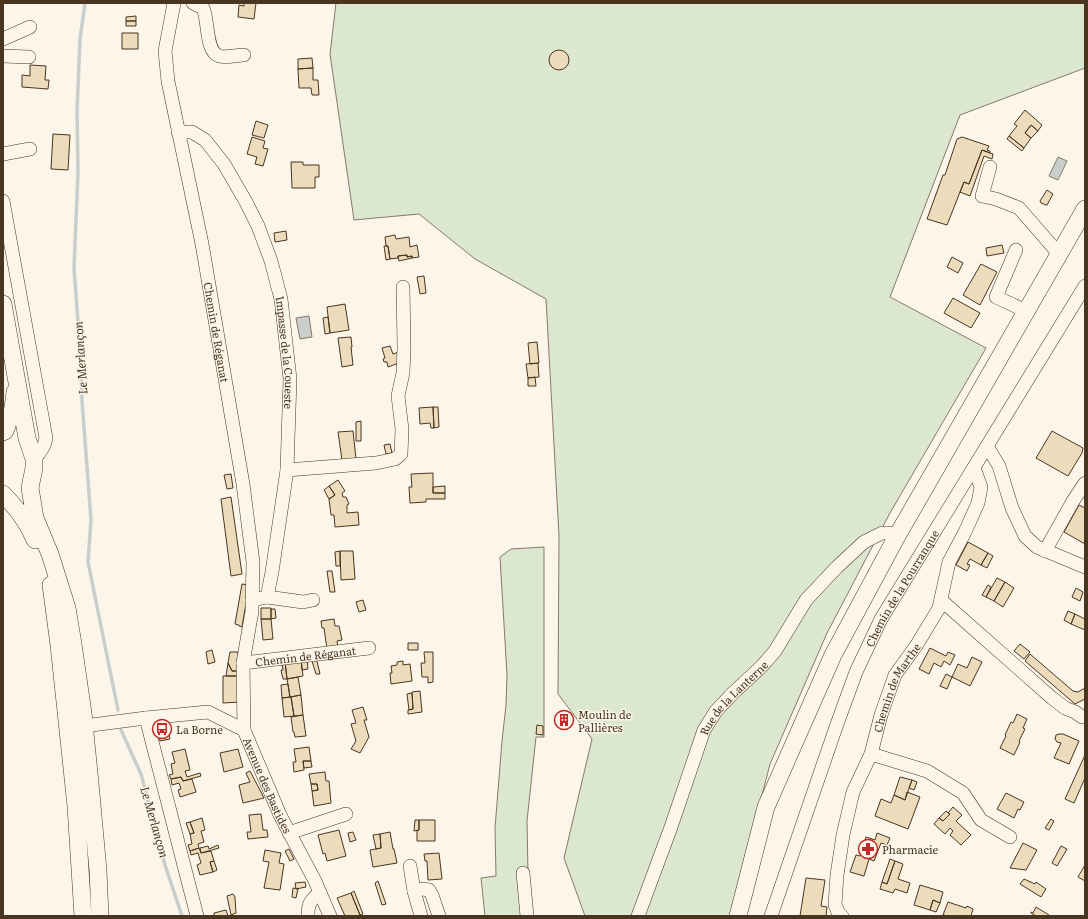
<svg xmlns="http://www.w3.org/2000/svg" width="1088" height="919" font-family="Literata,serif">
<style>
.green{fill:#dce7d0;stroke:#887966}
.water{fill:#c9cecd;stroke:#887966}
.lines{fill:none;stroke-linecap:round;stroke-linejoin:round}
.stream{stroke:#c9cecd;stroke-width:3.5}
.building{fill:#ecdcbc;stroke:#4a3520}
.minor-casing{stroke:#4a3520;stroke-width:14}
.major-casing{stroke:#4a3520;stroke-width:18}
.minor{stroke:#fbf6e9;stroke-width:13}
.major{stroke:#fbf6e9;stroke-width:17}
.labels{text-anchor:middle;dominant-baseline:central;stroke-width:3;stroke-linejoin:round;paint-order:stroke}
.street-label{font-size:11px;fill:#4a3520;stroke:#fbf6e9}
.poi-label{font-size:11px;fill:#4a3520;stroke:#fbf6e9;text-anchor:start}
.water-label{font-size:12px;font-style:italic;fill:#4a3520;stroke:#fbf6e9}
</style>
<rect width="100%" height="100%" fill="#fbf6e9"/>
<!-- green -->
<path class="green" d="M336 3H1085V68L960 115 890 297 986 348 890 513 827 633 770 764 731 916H585L564 858 592 739 558 694 559 536 546 299 475 259 419 214 354 220 330 54Z
M544 547V737H536L527 821 528 873 524 916H485L481 878 496 876 495 828 502 741 506 705 507 675 500 557 511 549Z"/>
<!-- water -->
<path class="water" d="M1058 157 1067 161 1058 180 1049 176Z
M309 316 312 337 300 339 296 318Z"/>
<g class="lines">
<!-- stream -->
<path class="stream" d="M85 3 80 39 77 112 78 172 74 268 81 363 82 401 91 520 88 562 118 710
M121 730 141 774 165 865 182 916"/>
</g>
<!-- building -->
<path class="building" d="M244 3H256L254 19 238 17 239 5 244 6Z
M136 16V21H126V17Z
M126 21H136V26H126Z
M122 33H138V49H122Z
M549 60a10 10 0 1 1 20 0a10 10 0 1 1-20 0Z
M312 58 313 68 298 69V59Z
M30 65 46 66 45 80H49L48 89 22 87V75L30 76Z
M313 68V80H318L319 95H312L311 88H299L298 69Z
M1025 110 1042 125 1038 131 1031 125 1025 133 1031 138 1024 148 1009 136 1017 126 1014 124Z
M256 121 268 125 264 138 252 135Z
M1031 125 1038 131 1031 138 1025 133Z
M53 134 70 135 68 170 51 169Z
M1009 136 1024 148 1022 151 1007 139Z
M252 137 265 141 263 148 268 149 263 166 255 164 257 157 247 154Z
M962 137 989 146 987 150 990 151V153L982 150 969 184 964 182 947 225 927 219 943 175H945L957 139Z
M982 150 993 154 992 159 984 156 970 196 960 192 964 182 969 184Z
M291 162H303V165H319V177H315V188H292Z
M1047 190 1053 194 1047 205H1046L1041 203 1040 201Z
M286 231 287 240 275 242 274 233Z
M395 235 396 239 409 237 410 247 417 245 419 257 412 258V256L407 257V255L398 256V258L390 259 388 246H386L385 237Z
M1002 245 1004 253 987 256 986 248Z
M384 246H388L390 259 386 260Z
M407 255V257L412 256V258L399 261 398 256Z
M952 257 963 263 958 273 947 267Z
M981 264 997 272 980 305 963 295Z
M424 276 426 293 420 294 417 277Z
M953 298 980 313 971 328 944 313Z
M345 304 349 330 330 333 327 307Z
M328 317 330 333 325 334 323 318Z
M351 337 352 347H351L353 365 342 367 338 338Z
M537 342 539 363 530 364 528 343Z
M390 346 393 354 399 352V363L388 367 387 362H384L383 359 385 358 382 348Z
M538 363 539 377 528 378 526 364Z
M535 377 536 386H528V378Z
M433 407H438L439 427 434 428Z
M433 407 434 428H431L430 423 420 424 419 408Z
M361 421V441H356V422Z
M353 431 356 459 342 460 338 432Z
M1052 431 1083 448 1082 453 1068 476 1036 458Z
M390 444 392 453 386 454 384 445Z
M433 473V493H445V499H426V502L410 503 409 487H412L411 474Z
M231 474 233 488 227 489 224 475Z
M338 480 345 491 342 493 343 497H346L349 504 347 505V513L358 512 359 525 335 527 334 515H331L329 499 335 495 329 486Z
M329 486 335 495 329 499 324 490Z
M445 486V493H433V487Z
M231 497 242 574 231 576 221 499Z
M1079 505 1085 508V544L1064 532Z
M968 542 988 553 981 565 970 559 967 564 970 565 967 571 956 565Z
M340 551H353L355 579 341 580Z
M340 551V566H336L335 552Z
M988 553 993 556 987 568 981 565Z
M327 571H332L335 592H330Z
M997 578 1005 582 994 601 986 597Z
M1005 582 1014 588 1003 607 994 601Z
M242 584 249 585 242 627 239 626V625L235 624Z
M988 585 991 587 986 597 982 595Z
M1076 588 1083 592 1080 601 1072 597Z
M363 600 366 610 359 612 356 602Z
M261 608H271V619H261Z
M271 609H275L276 618 271 619Z
M1068 611 1075 614 1071 624 1064 620Z
M1075 614 1085 619V630L1071 624Z
M261 619H271L273 639 263 640Z
M334 619 335 626H339L342 640 337 641 338 648 327 649 324 628H322L321 621Z
M408 643H418V650H408Z
M1020 644 1030 652 1024 659 1014 651Z
M930 648 946 656 948 652 955 655 950 665 944 661 941 667 934 663 929 674 919 669Z
M212 650 215 662 208 664 206 652Z
M230 652H238L239 671H232L228 663Z
M424 652H433V682L428 683V677H422L421 663H425Z
M1030 654 1073 691 1078 692 1085 688V699L1075 704 1025 661Z
M316 657 320 674H316L311 658Z
M972 657 982 662 970 686 952 677 958 664 967 668Z
M301 659 303 676 287 679 285 662Z
M301 659H307L308 669 302 670Z
M403 661V665L410 664 412 681 391 684 390 673H392L391 666 397 665V662Z
M285 662 287 679H283L281 670H283L282 663Z
M228 663 232 671H239L240 676H226Z
M946 674 952 677 947 689 940 686Z
M223 676H240L241 702 223 703Z
M298 677 301 695 290 697 287 679Z
M288 684 290 697 282 698 281 685Z
M420 691 422 712 408 714V710L413 709 412 692Z
M412 693 413 709 409 710 407 694Z
M301 695 303 715 294 716 291 697Z
M291 697 294 716 284 717 282 698Z
M363 707 367 720H364L369 737 360 753 351 749 356 741 351 724 356 723 352 710Z
M1017 714 1027 719 1023 728 1025 729 1019 741 1020 742 1014 755 1000 748 1006 736 1005 735 1011 722 1013 723Z
M557.5 720a5.5 5.5 0 1 1 11 0a5.5 5.5 0 1 1-11 0Z
M303 715 306 736 295 737 294 732H293L291 717Z
M537 725 543 726V735L536 734Z
M168 731 170 739 160 741 158 734Z
M1059 734H1063L1079 741 1069 764 1054 758 1061 743 1057 742 1055 739 1056 735Z
M309 747 311 761H303L304 770 294 772 293 762H296L294 749Z
M185 749 190 770 185 771 187 777 200 773 201 776 183 781 181 777 171 779 169 775 173 774 171 764 175 763 172 752Z
M238 749 243 767 224 772 220 753Z
M1085 755V778L1074 803 1065 799Z
M303 761H311L312 767 304 768Z
M250 771 264 798 243 803 239 785 250 782 246 773Z
M325 772 326 781H329L331 803 314 806 312 791 318 790 317 784H311L309 774Z
M181 777 183 781 192 779 196 792 180 797 178 790 181 789 179 783 172 785 171 779Z
M900 777 912 780 905 800 894 795Z
M912 780 917 782 914 790 909 788Z
M311 784H317L318 790 312 791Z
M907 792 920 797 908 829 875 816 881 799 891 803 894 795 905 800Z
M1006 793 1024 802 1020 810 1018 809 1014 818 997 809Z
M953 807 962 815 956 821 971 835 961 845 950 835 953 831 950 828 945 834 934 824 939 818 943 821 950 814 948 813Z
M946 811 950 814 943 821 939 818Z
M261 814 263 830H267L268 837 248 839 247 832H251L249 815Z
M202 818 205 830 201 831 204 842 198 844 199 848 190 851 188 845 192 844 190 834 194 833 190 822Z
M1051 819 1054 821 1049 830 1045 828Z
M415 820H419V830L414 831Z
M419 820H435V841H417V831L419 830Z
M190 822 194 833 190 834 186 823Z
M339 830 346 856 327 861 325 853 323 854 318 835Z
M353 832 356 840 350 842 348 833Z
M390 832 393 849H394L397 863 373 867 370 850 381 848 380 834Z
M877 833 890 838 887 845 881 843 874 861 869 859 864 876 850 872 856 855 860 856 866 837 875 840Z
M380 834 381 848 376 849 373 835Z
M1023 843 1037 850 1026 870 1010 868Z
M218 845 219 848 201 853 200 848 208 846 209 849Z
M1061 846 1067 849 1057 866 1052 863Z
M199 848 201 853 211 851 214 861 210 862 213 872 200 875 197 865 201 863 198 853 191 855 190 851Z
M289 849 294 859 290 861 285 851Z
M265 850 281 853 279 863 284 864 280 890 264 888 269 862 263 861Z
M439 853 442 879 428 880 427 861H425L424 854Z
M890 859 895 861 887 884 882 882Z
M214 861 217 870 213 872 210 862Z
M895 861 903 864 898 879 910 883 907 893 895 889 893 893 880 889 882 882 887 884Z
M1085 865V881L1078 877Z
M806 878 825 880 821 906 827 907 826 916H800Z
M1024 879 1035 884 1036 882 1046 889 1041 897 1020 884Z
M378 881 386 904 382 905 375 883Z
M305 882 306 887 296 889 295 883Z
M920 885 943 892 940 903 933 900 930 910 914 905Z
M293 888 298 889 296 898 292 897Z
M354 891 363 914 360 915 351 893Z
M351 893 360 915 357 916H345L337 898Z
M233 894 235 897 236 913 231 915 227 896Z
M933 900 940 903 936 912 930 910Z
M948 902 966 908 967 906 973 909 971 916H948L943 915Z
M1036 907 1049 915 1048 916H1036L1031 913V912L1033 913Z
M226 910 228 916H214V913Z"/>
<g class="lines">
<defs>
<g id="minor">
<path id="s1" d="M174 3 165 51 168 81 202 244 243 484 253 562 252 611 243 663 244 730"/>
<path d="M193 3 203 8C209 21 205 51 219 56 224 58 238 55 244 55"/>
<path d="M3 39 30 27"/>
<path d="M3 56 29 57"/>
<path id="s2" d="M178 132H192L205 140 224 164 246 202 258 226 271 261 281 299 290 379 287 470 272 572 267 597 252 600"/>
<path d="M3 154 30 149"/>
<path d="M990 167 982 196 996 199 1019 208 1059 254"/>
<path d="M3 201 46 438C45 447 40 453 34 459"/>
<path d="M1016 250 996 297 1026 311"/>
<path d="M987 446 999 466 1012 508 1025 536 1037 547 1085 567"/>
<path d="M287 470 376 463 395 459 401 454 402 429 398 396 403 373 404 348 403 287"/>
<path d="M1045 551 1073 501 1085 483"/>
<path d="M267 597 303 602 313 600"/>
<path d="M941 600 1052 698 1065 708 1075 712 1082 717"/>
<path id="s3" d="M243 663 369 648"/>
<path d="M146 718 197 916"/>
<path id="s4" d="M76 727 146 718 208 712 244 730 280 815 315 881 330 916"/>
<path d="M871 754 927 771 963 793 981 820 1010 837"/>
<path d="M289 833 346 814"/>
<path d="M410 866 414 891 421 916"/>
<path d="M523 873 527 916"/>
<path d="M414 891 423 889 429 890 432 895 439 916"/>
<path d="M308 916C308 904 310 900 320 893"/>
<path id="s5" d="M638 916 671 827 704 730 716 711 733 693 762 666 775 651 806 600 837 567 864 542 882 533H890L897 536"/>
<path id="s6" d="M771 916 836 727 856 672 881 619 1085 286"/>
<path id="s7" d="M842 916 839 914 835 905 837 875 843 835 853 792 871 754 881 715 895 675 916 646 939 608 949 562 965 532 978 503 981 487 974 468"/>
</g>
<path id="major" d="M3 304 27 438 34 459V468L30 488 35 518 50 554 67 608 73 644 83 713 90 783 98 870 100 916
M3 432 5 431 13 408 15 392
M3 494C16 507 28 523 35 540
M51 585 59 645 76 806 83 916
M738 916 766 807 833 655 897 536 1085 209"/>
</defs>
<!-- minor casing -->
<use href="#minor" class="minor-casing"/>
<!-- major casing -->
<use href="#major" class="major-casing"/>
<!-- minor -->
<use href="#minor" class="minor"/>
<!-- major -->
<use href="#major" class="major"/>
</g>
<!-- icons -->
<defs>
<symbol id="building-ring" viewBox="-11 -11 22 22"><circle r="9.5" fill="#fbf6e9" stroke="#c62828" stroke-width="1.5"/><path d="M-4-6H4V6H1V3H-1V6H-4ZM-2.5-4.3h1.7v1.8h-1.7ZM.8-4.3h1.7v1.8H.8ZM-2.5-1h1.7V.8h-1.7ZM.8-1h1.7V.8H.8Z" fill="#c62828"/></symbol>
<symbol id="bus-ring" viewBox="-11 -11 22 22"><circle r="9.5" fill="#fbf6e9" stroke="#c62828" stroke-width="1.5"/><path d="M-5-6H5V4H4V6H2V4H-2V6H-4V4H-5ZM-3.5-4V0h7V-4ZM-3.5 1.2v1.5H-2V1.2ZM2 1.2v1.5H3.5V1.2Z" fill="#c62828"/></symbol>
<symbol id="pharmacy-ring" viewBox="-11 -11 22 22"><circle r="9.5" fill="#fbf6e9" stroke="#c62828" stroke-width="1.5"/><path d="M-2-6h4v4h4v4h-4v4h-4v-4h-4v-4h4Z" fill="#c62828"/></symbol>
</defs>
<g fill-rule="evenodd">
<use href="#building-ring" x="553" y="709" width="22" height="22"/>
<use href="#bus-ring" x="151" y="718" width="22" height="22"/>
<use href="#pharmacy-ring" x="857" y="838" width="22" height="22"/>
</g>
<g class="labels">
<!-- street labels -->
<g class="street-label">
<text stroke="none"><textPath href="#s1" startOffset="335">Chemin de Réganat</textPath></text>
<text stroke="none"><textPath href="#s2" startOffset="261">Impasse de la Coueste</textPath></text>
<text stroke="none"><textPath href="#s6" startOffset="354">Chemin de la Pourranque</textPath></text>
<text stroke="none"><textPath href="#s3" startOffset="63">Chemin de Réganat</textPath></text>
<text stroke="none"><textPath href="#s7" startOffset="242">Chemin de Marthe</textPath></text>
<text stroke="none"><textPath href="#s5" startOffset="241">Rue de la Lanterne</textPath></text>
<text stroke="none"><textPath href="#s4" startOffset="233">Avenue des Bastides</textPath></text>
</g>
<!-- poi labels -->
<g class="poi-label">
<text x="578" y="714">Moulin de<tspan x="578" dy="13">Pallières</tspan></text>
<text x="176" y="729">La Borne</text>
<text x="882" y="849">Pharmacie</text>
</g>
<!-- water labels -->
<g class="water-label">
<text transform="translate(80 358) rotate(-94)">Le Merlançon</text>
<text transform="translate(155 822) rotate(74)">Le Merlançon</text>
</g>
</g>
<!-- border -->
<rect width="1088" height="919" fill="none" stroke="#4a3520" stroke-width="8"/>
</svg>
